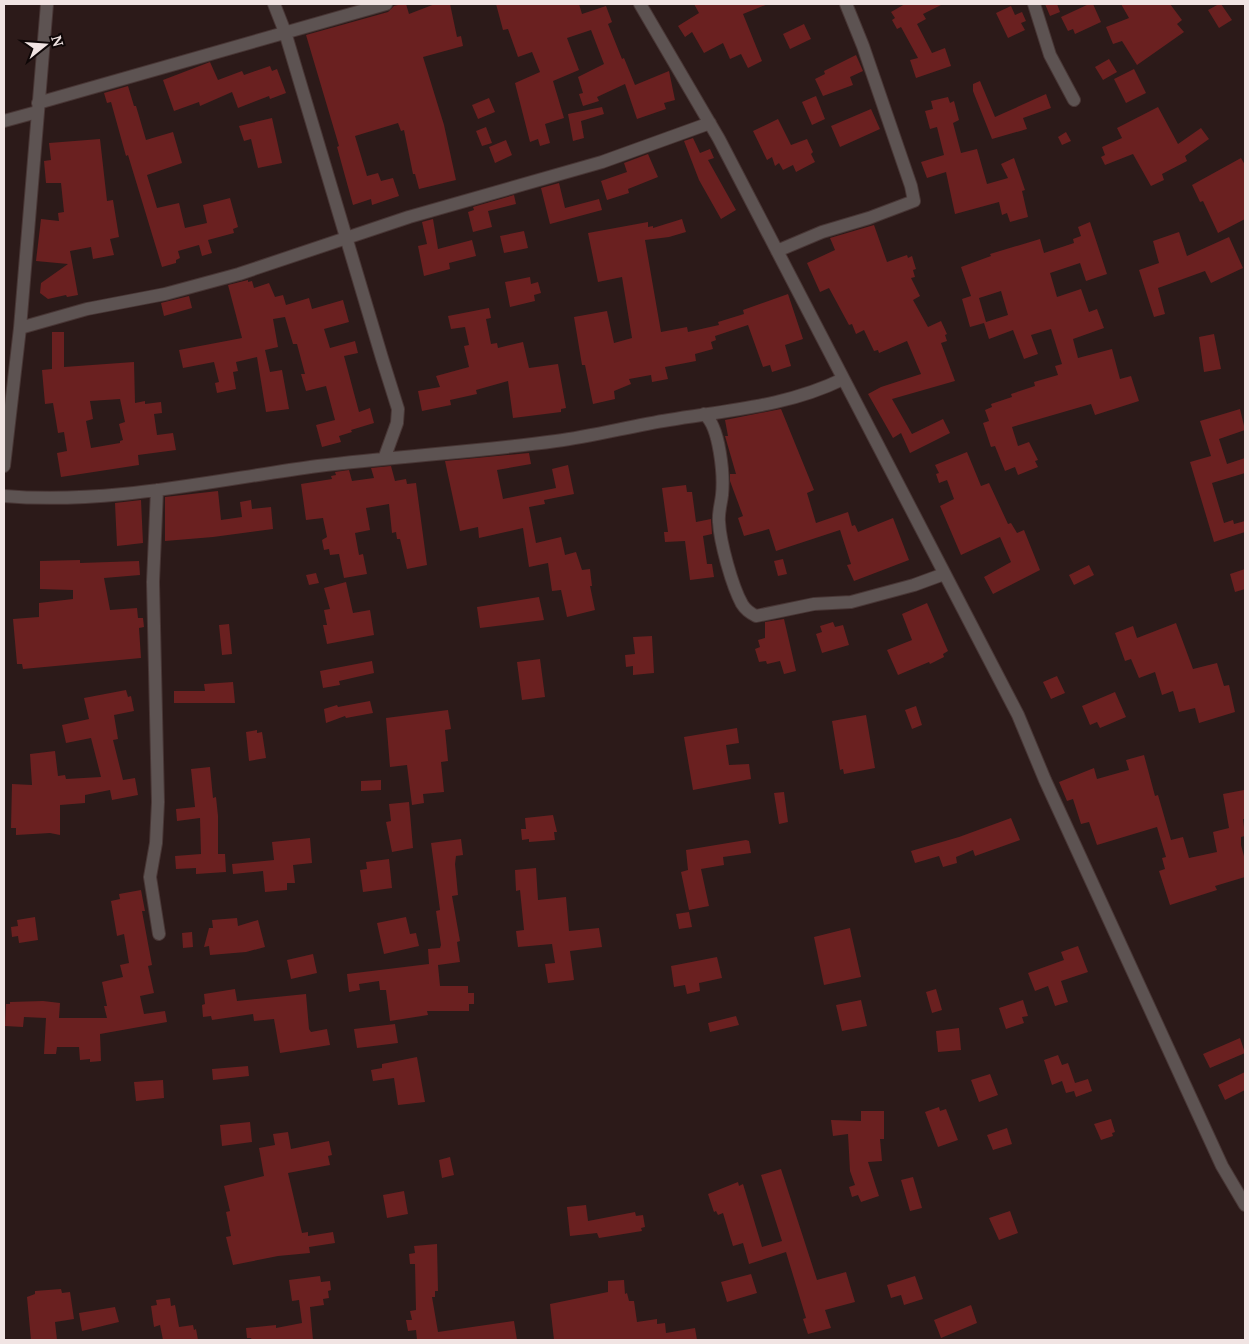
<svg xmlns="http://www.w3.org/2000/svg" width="1249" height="1344" font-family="'PT Serif',serif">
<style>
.building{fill:#6a2020;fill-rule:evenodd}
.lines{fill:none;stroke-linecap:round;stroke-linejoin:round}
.minor-casing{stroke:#483635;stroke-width:14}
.minor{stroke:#5d5352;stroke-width:12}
</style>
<rect width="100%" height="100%" fill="#2c1a19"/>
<!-- building -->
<path class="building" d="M402 4H406L409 14 435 4H450L457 37 461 36 463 46 423 57 444 125 456 180 419 189 415 174H413L404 130 401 131 398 123 355 136 367 176 378 173 381 181 393 178 399 196 372 205 371 199 353 205 337 147 339 146 306 35 388 12 394 6Z
M496 4H579L582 14 606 6 612 22 608 24 622 59 624 58 635 85 669 71 675 100 664 103 666 109 637 119 625 84 597 97 599 101 583 106 579 94 583 93 578 77 604 64 591 30 567 38 579 70 553 81 564 118 545 124 550 143 540 146 538 139 530 142 515 83 540 72 532 52 518 57 508 29 503 30Z
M694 4H768L743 14 762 61 748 68 741 54 730 59 723 43 704 53 692 32 685 37 678 26 699 13Z
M905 4H943L923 14 926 19 917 24 932 53 945 48 951 66 916 78 910 60 918 58 901 27 897 29 892 20 895 18 891 12Z
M1045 4H1057L1060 12 1050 16Z
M1089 4H1093L1101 22 1075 34 1073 29 1068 31 1061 17Z
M1121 4H1170L1182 20 1177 24 1184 32 1137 65 1122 41 1113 44 1106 27 1129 18Z
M1219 4H1221L1232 20 1219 28 1208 10Z
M1011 6 1015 15 1022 12 1026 21 1021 23 1025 30 1008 38 996 13Z
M804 24 811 39 790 49 783 34Z
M856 55 863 71 850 77 853 85 823 96 815 79 825 74 824 71Z
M1109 59 1117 72 1103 80 1095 67Z
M210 62 218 80 242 71 244 75 270 66 272 71 277 69 286 93 270 99 269 96 238 108 232 92 200 106 199 102 174 111 163 80Z
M1134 69 1146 93 1126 103 1114 79Z
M980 81 995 117 1046 94 1051 108 1023 118 1027 129 992 139 973 91V84Z
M128 86 134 106H136L146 140 173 132 182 163 147 175 157 208 179 203 185 228 207 223 203 205 230 198 238 227 233 229 234 233 208 240 212 253 202 256 199 245 178 251 180 258 176 260V263L162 267 128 155 126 156 111 102 107 103 104 93Z
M816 96 825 119 812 125 802 102Z
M948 97 950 103 954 101 959 120 953 123 961 153 977 149 987 184 1008 178 1001 164 1014 158 1025 190 1022 191 1028 217 1010 222 1007 213 1002 215 999 202 955 214 946 172 927 178 921 162 944 155 937 127 930 129 925 111 933 109 931 101Z
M489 98 495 112 478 119 472 105Z
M602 107 604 114 581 121 584 138 573 141 568 114Z
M1158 107 1178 144 1201 128 1209 139 1185 156 1187 161 1162 174 1164 180 1151 186 1133 154 1105 165 1101 157 1105 155 1102 147 1122 138 1117 128Z
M871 109 880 129 840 147 831 126Z
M272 118 282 163 258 168 251 139 244 141 239 126Z
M778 119 791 145 807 139 813 152 811 154 815 162 796 172 793 165 783 170 779 163 775 166 772 157 767 160 753 131Z
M486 127 492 143 482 146 476 131Z
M1066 132 1071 141 1062 145 1058 137Z
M693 138 700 153 710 149 714 158 708 160 736 210 721 219 699 180 684 141Z
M100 139 107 201 113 200 119 237 110 239 114 255 93 259 91 247 70 251 78 295 67 297 66 295 48 299 40 293 41 283 68 264 36 261 41 219 59 221 58 213 64 212 61 183H46L44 161 51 160 49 143Z
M506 140 512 155 495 163 489 147Z
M648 154 658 177 628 189 629 193 607 200 601 181 627 172 624 163Z
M1241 158 1245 165V219L1218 233 1203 201 1200 202 1192 185Z
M559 183 565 208 599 199 602 210 550 224 541 188Z
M514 195 516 204 488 211 492 227 473 232 468 212 474 210 473 207Z
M433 219 438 249 472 240 476 256 449 263 450 269 424 276 418 246 427 244 422 222Z
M682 219 686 232 669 237 645 240 661 332 687 327 688 332 719 325 718 322 744 314 743 310 788 294 803 339 785 345 791 366 772 372 770 365 763 367 748 325 715 336 716 340 711 342 713 349 695 354 696 361 665 367 668 379 652 382 651 375 629 379 631 384 614 391 615 399 593 404 585 365H582L574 317 607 311 614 343 632 338 622 277 598 282 588 233 648 222V227L653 226V228Z
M1090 222 1107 274 1086 281 1080 263 1050 273 1057 297 1081 289 1089 312 1097 309 1104 328 1073 339 1078 358 1112 349 1120 379 1131 376 1139 401 1095 415 1091 404 1012 427 1018 446 1029 442 1038 460 1035 461 1038 467 1018 475 1015 467 1005 471 995 446 991 447 983 423 989 421 985 410 992 407 991 404 1012 397 1011 394 1035 386 1034 382 1058 375 1055 366 1062 364 1051 329 1031 335 1038 354 1024 359 1013 330 989 339 984 323 970 327 962 299 971 296 961 267 991 256 990 254 1040 239 1044 253 1074 243 1073 239 1081 236 1078 227ZM1001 291 1008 315 986 322 979 298Z
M874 225 887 262 907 255 908 258 912 256 916 269 913 270 915 277 911 278 920 296 913 300 928 327 941 321 947 334 945 335 947 341 941 343 955 381 892 399 912 434 943 419 950 433 910 453 901 433 893 438 868 394 881 387 921 374 907 341 879 353 878 350 874 351 864 330 856 334 852 324 849 325 829 288 820 292 807 263 835 250 830 238Z
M524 231 528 248 504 253 500 236Z
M1179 232 1187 256 1229 237 1243 268 1211 283 1205 271 1158 288 1165 314 1154 317 1139 270 1159 263 1153 241Z
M530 277 531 284 538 282 541 293 534 295 535 301 510 307 505 282Z
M248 280V282L252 281 254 288 269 283 275 297 283 295 286 305 309 298 312 309 343 300 349 322 324 329 330 348 355 341 358 353 344 356 359 412 370 408 374 423 351 430 352 432 339 436 341 442 322 447 316 425 335 420 326 386 306 391 301 374H305L297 344H293L285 317 273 319 278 347 265 350 270 372 282 370 289 409 266 412 257 357 236 362 238 371 233 372 236 389 217 393 215 383 219 382 214 362 183 368 179 350 242 338 228 285Z
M189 296 192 308 164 316 161 303Z
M489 308 491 318 486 319 491 344 497 343 498 348 523 342 529 368 558 364 566 408 561 409V412L513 418 508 381 476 390 477 394 450 400 451 405 422 411 418 391 440 387 436 376 469 367 464 346 469 345 465 327 451 329 448 316Z
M52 332H64V367L134 362 135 403 145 401V404L161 402 162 413 154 414 157 435 173 433 176 450 138 455 139 465 61 477 57 453 67 451 64 432 58 433 53 403 45 404 42 370 52 369ZM120 399 125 422 119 424 123 440 120 441V443L91 448 86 421 93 419 90 401Z
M1214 334 1221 369 1204 372 1199 337Z
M781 409 814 490 807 493 816 523 848 512 852 526 855 525 858 532 893 518 909 560 854 581 847 565 851 564 840 530 776 551 769 529 744 536 738 518 743 516 730 481V474H736L725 436H728L725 420Z
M1240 409 1245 430 1219 439 1227 464 1245 458V473L1212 483 1224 523 1233 520 1234 524 1245 521V532L1214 542 1190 462 1211 456 1200 421Z
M967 452 981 486 989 483 1008 524 1011 523 1017 533 1024 530 1040 570 993 594 984 577 1011 562 1000 537 961 555 940 506 954 499 947 480 939 483 936 474 939 473 935 465Z
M529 453 531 464 497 470 503 499 556 488 552 469 568 465 574 494 544 500 545 504 529 507 536 543 561 537 565 555 576 552 582 570 590 569 592 586H590L595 610 567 617 561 590 552 591 548 563 529 567 523 528 479 538 478 527 460 531 445 461Z
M391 466 395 481 406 479 407 484 416 483 427 565 407 569 400 539H397L396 532 392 533 389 504 366 508 370 530 355 533 359 555 363 554 367 574 344 578 339 554 330 555 329 549 324 550 322 540 327 537 323 518 306 520 301 484 332 479 331 476 336 475 335 472 349 470 352 481 374 478 371 468Z
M686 485 687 492H692L696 522 711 519 712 534 703 536 707 564H712L714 577 690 580 685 541 665 542 664 532H668L662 488Z
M218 491 221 520 242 517 240 502 251 500 252 509 271 507 273 529 213 537 165 541V497Z
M141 500 143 543 117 546 115 503Z
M783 559 787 574 778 576 774 561Z
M80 560V563L139 561 140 575 104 578 110 610 137 608 138 618H143L144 627 139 628 141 658 23 669 22 664H17L13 619 39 617V603L73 599V590L40 589V561Z
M1089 565 1094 575 1074 585 1069 575Z
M1245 569V589L1235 592 1230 574Z
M316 573 319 583 309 585 306 575Z
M346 582 353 613 370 610 374 635 327 644 323 625H327L324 610 330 609 324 588Z
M539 597 544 620 480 628 477 607Z
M927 603 948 651 943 654 944 657 930 664 929 662 898 675 887 650 912 640 902 614Z
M784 619 796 671 784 674 780 661 767 664 766 661 759 662 755 649 760 647 758 640 765 638V622Z
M833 622 835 627 843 625 849 645 822 653 816 634 822 632 820 626Z
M1176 623 1193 669 1217 663 1224 686 1229 685 1235 712 1199 723 1195 708 1179 712 1173 691 1162 695 1155 672 1139 678 1131 659 1125 661 1115 633 1133 626 1137 638Z
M229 624 232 654 222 655 219 625Z
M652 636 654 673 633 675V666L626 667 625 655 635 654 633 637Z
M540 659 545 697 522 700 517 662Z
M372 661 374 673 339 681 340 685 323 688 320 671Z
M1057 676 1065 693 1051 699 1043 682Z
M233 682 235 703H174V691H205L204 684Z
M126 690 128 697 131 696 134 711 114 715 118 739 113 740 123 780 135 778 138 795 112 800 110 790 85 795V803L60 805V835L50 833 16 835V828H11L12 784 32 785 30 754 55 751 58 776 65 775 66 779 101 777 91 738 66 743 62 725 89 719 84 698Z
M1115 692 1126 717 1100 728 1097 722 1090 725 1082 706Z
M370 701 373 713 346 718 345 716 326 723 324 709 337 705 338 707Z
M916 706 922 725 912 729 905 710Z
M448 710 451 729 445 730 448 761 441 762 444 792 423 794 424 803 412 805 407 765 390 767 386 718Z
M866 715 875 768 844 774 843 769 840 770 832 721Z
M737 728 739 743 726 745 729 765 749 764 751 779 693 790 684 737Z
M257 730V733L262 732 266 758 249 761 246 732Z
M1144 755 1155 796 1158 795 1171 840 1183 837 1189 858 1217 852 1213 832 1229 828 1223 794 1244 790 1245 819H1243L1245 836 1241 837V845L1245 860V877L1215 886 1217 890 1170 905 1159 871 1165 869 1162 858 1166 857 1157 827 1097 845 1089 822 1081 824 1073 799 1067 801 1059 782 1094 768 1097 779 1129 770 1126 760Z
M210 767 213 798 216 797 218 816V854H225L226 872 196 874V868L176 869 175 856 201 854 200 818 177 821 176 809 195 807 191 769Z
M381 780V790L361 791V781Z
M784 792 788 822 779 824 774 793Z
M409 802 413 848 392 852 386 822 391 821 389 804Z
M553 815 557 832H554L555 840 529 842V839L522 840 521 829H526L525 818Z
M1011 818 1020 840 975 856 973 850 956 857 957 863 943 867 939 856 915 863 911 851 959 837Z
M310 838 312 863 293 865 295 883H287V890L265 892 263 871 233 874 232 864 274 860 272 842Z
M461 839 463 855 456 856 455 864 458 895 452 896 460 941 457 942 460 962 438 965 440 986H468V993H474V1004H469V1011H427L428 1015 390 1021 386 990H380L379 981 359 984 360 990 349 992 347 974 429 964 428 949 440 948 441 945 436 911 440 910 431 843Z
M746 840 749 841 751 853 723 857 724 865 701 869 709 906 689 910 681 872 688 870 686 850Z
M389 859 392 888 363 892 360 870 367 869 366 862Z
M536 868 538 900 566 897 569 931 599 928 602 947 570 951 574 980 548 983 545 964 555 963 552 944 518 947 516 931 524 930 520 890 516 891 515 870Z
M141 890 145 911H142L152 965 148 966 154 993 140 996 144 1014 165 1011 167 1022 100 1034 101 1061 90 1062V1059L80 1060 79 1047H57L56 1054H44L46 1018 24 1017 23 1027 5 1026 6 1004H10V1002L43 1001 60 1003 59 1018H107L104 1006H107L102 982 123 977 120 965 129 963 124 934 117 936 111 901 120 899 119 894Z
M689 912 692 927 679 929 676 914Z
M35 917 38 940 19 943 18 936 12 937 11 927 18 926 17 920Z
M406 917 410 934 416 933 419 946 384 954 377 923Z
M237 918 238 926 258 920 265 947 246 952 210 955 209 946 204 947 209 928H213L212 920Z
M850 928 861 977 824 985 814 937Z
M192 932 193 947 183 948 182 933Z
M1078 946 1088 972 1061 981 1068 1002 1055 1006 1048 986 1035 991 1028 973 1064 960 1061 952Z
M313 954 317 973 291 979 287 960Z
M717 957 722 978 699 983 700 991 687 994 685 985 674 987 671 966Z
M235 989 237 1001 306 994 309 1029 311 1032 327 1029 330 1045 280 1053 274 1019 254 1021 253 1014 212 1020 211 1016 203 1017 202 1005 205 1004 204 994Z
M936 989 942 1010 932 1013 926 992Z
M861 1000 867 1026 842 1031 836 1005Z
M1023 1000 1028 1016 1022 1017 1024 1023 1006 1029 999 1008Z
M736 1016 739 1025 710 1032 708 1023Z
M395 1024 398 1043 357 1048 354 1029Z
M959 1028 961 1050 938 1052 936 1031Z
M1240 1038 1245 1053 1210 1068 1203 1054Z
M1058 1055 1062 1065 1068 1063 1075 1083 1088 1079 1092 1091 1076 1097 1074 1091 1066 1093 1062 1081 1052 1085 1044 1060Z
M417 1057 425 1102 398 1105 394 1078 373 1081 371 1070 382 1068V1064Z
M248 1066 249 1076 213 1080 212 1069Z
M1245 1072V1090L1225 1100 1218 1085Z
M990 1074 998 1095 979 1102 971 1080Z
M163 1080 164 1098 136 1101 134 1082Z
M939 1107 940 1111 946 1109 958 1140 938 1147 925 1112Z
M861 1111H884V1139H880L882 1161 868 1162 879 1196 861 1202 858 1195 852 1197 849 1187 855 1185 850 1171 848 1134 833 1136 831 1120 861 1121Z
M1111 1119 1115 1132 1112 1133 1113 1136 1101 1140 1094 1124Z
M250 1122 252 1142 222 1146 220 1125Z
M1007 1128 1012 1144 993 1150 987 1135Z
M288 1132 291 1149 329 1141 332 1155 328 1156 330 1165 288 1173 302 1233 308 1232V1236L333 1232 335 1243 309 1247 310 1253 278 1256 233 1265 226 1237 231 1236 226 1212 230 1211 224 1186 264 1176 259 1148 275 1145 273 1134Z
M450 1157 454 1175 442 1178 439 1160Z
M781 1169 817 1280 846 1272 855 1302 825 1310 831 1328 808 1334 803 1319 806 1318 786 1252 749 1264 743 1243 733 1246 723 1213 718 1215 716 1211 714 1212 708 1194 738 1182 739 1186 743 1184 762 1247 782 1241 761 1175Z
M913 1177 922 1208 910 1211 901 1180Z
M404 1191 408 1214 387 1218 383 1195Z
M586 1205 588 1221 635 1212 636 1216 643 1215 645 1227 641 1228 642 1231 599 1238 597 1233 570 1236 567 1207Z
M1010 1211 1018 1233 999 1240 989 1218Z
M437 1244 438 1291H435V1297H432L438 1332 514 1321 517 1340H417L416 1330 408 1331 406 1320H412L410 1311 416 1310 415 1264H410L409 1254 415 1253 414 1246Z
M751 1274 757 1293 727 1302 721 1282Z
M320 1276 321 1282 330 1281 331 1290 328 1291 329 1298 323 1299 324 1305 310 1307 313 1340H252L251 1338H247L246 1328 276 1325V1328L302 1323 299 1300 292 1301 289 1280Z
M915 1276 923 1299 904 1305 901 1295 891 1298 887 1285Z
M624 1280 625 1294 627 1293 629 1301H634L637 1322 657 1319V1324L665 1323 666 1333 695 1328 697 1340H554L550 1304 608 1292V1281Z
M61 1289 62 1293 70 1292 74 1319 55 1322 57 1340H31L27 1297 35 1294V1291Z
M170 1298 171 1306 175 1305 179 1327 193 1325 194 1330 196 1329 198 1340H163L160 1325 154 1327 151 1306 157 1305 156 1300Z
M971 1305 977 1323 941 1338 934 1320Z
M115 1307 119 1322 82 1331 79 1313Z"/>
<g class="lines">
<defs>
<path id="minor" d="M274 4 285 32 382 358 398 409 397 423 384 459
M640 4 719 139 1018 715 1045 780 1222 1166 1245 1205
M1034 4 1050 55 1074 100
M38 103 386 4
M4 121 37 112
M777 251 822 232 869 218 914 201 911 186 863 46 846 4
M20 328 87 309 165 294 239 274 409 217 602 162 710 123
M704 414C720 426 724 476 722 495 721 504 718 513 719 522 720 542 732 586 742 604 745 609 750 613 756 616L814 604 851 602 914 585 944 574
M4 466 20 328 47 4
M157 490 153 582 158 802 156 843 150 877 159 934
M4 496C109 505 214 480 318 466 397 456 477 452 556 441 594 436 631 426 669 420 729 410 788 406 843 379"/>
</defs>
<!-- minor casing -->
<use href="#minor" class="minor-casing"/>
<!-- minor -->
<use href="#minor" class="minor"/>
</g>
<!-- border -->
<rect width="1249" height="1344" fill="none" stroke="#f1e4e3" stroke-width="10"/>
<!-- north arrow -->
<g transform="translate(45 45) rotate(73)" stroke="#0f0707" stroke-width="4" paint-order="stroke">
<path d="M0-4L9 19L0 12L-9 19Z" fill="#f1e4e3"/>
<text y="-8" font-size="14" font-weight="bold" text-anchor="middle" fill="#f1e4e3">N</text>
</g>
</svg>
